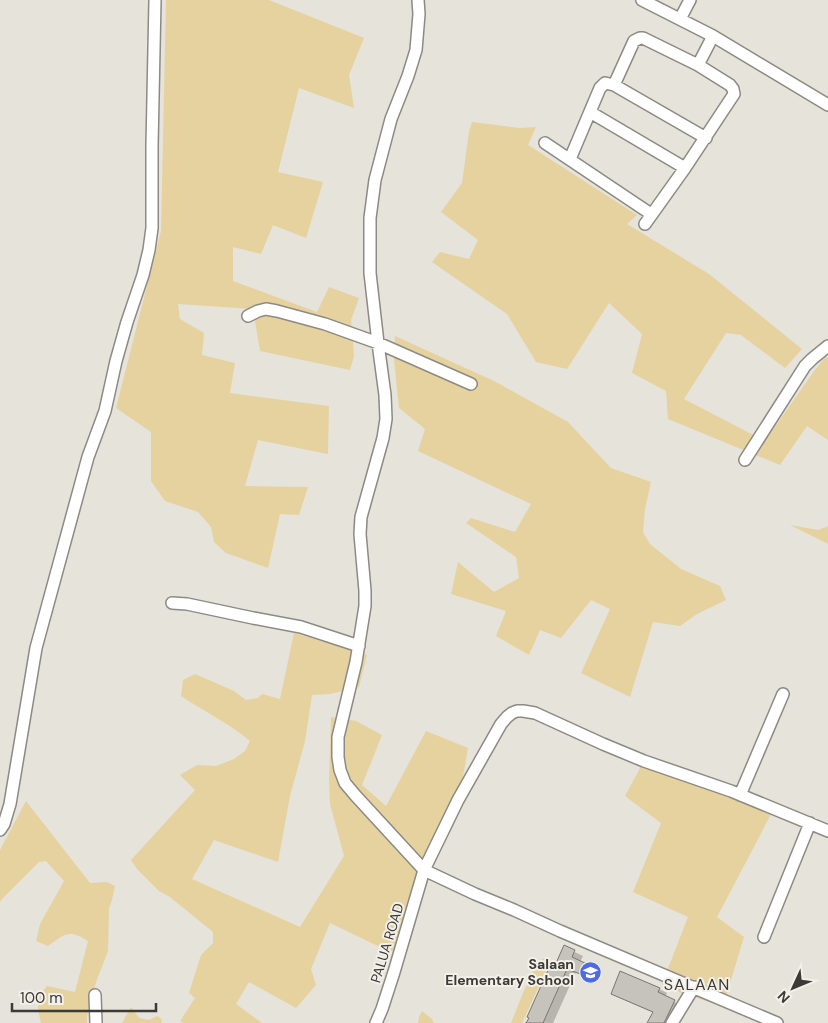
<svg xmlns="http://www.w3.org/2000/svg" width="828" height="1023" font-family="'DM Sans',sans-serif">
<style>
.green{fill:#e5d29f}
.shadow{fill:#0003}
.building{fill:#c6c3bc;stroke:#7a7771}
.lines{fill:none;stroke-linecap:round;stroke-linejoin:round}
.minor-casing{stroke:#8c8a83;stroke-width:14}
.minor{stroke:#fff;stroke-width:11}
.labels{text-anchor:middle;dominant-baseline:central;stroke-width:4;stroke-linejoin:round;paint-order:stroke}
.street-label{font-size:14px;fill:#3b3a37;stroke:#f3f0e9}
.poi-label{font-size:14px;font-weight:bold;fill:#3b3a37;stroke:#f3f0e9;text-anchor:end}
.quarter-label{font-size:16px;letter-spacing:1px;fill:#3b3a37;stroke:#f3f0e9}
</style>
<rect width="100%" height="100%" fill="#e6e3db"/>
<!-- green -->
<path class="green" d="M166 0H269L364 38 349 75 354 108 299 88 278 172 323 182 306 238 273 225 261 254 233 247V281L317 312 329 287 359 298 351 320 354 356 350 370 260 351 253 309 178 304 180 319 204 333 202 355 235 363 230 393 329 406 328 454 258 440 245 486 308 487 299 515 280 514 268 568 226 553 214 542 211 527 198 512 165 501 151 481V432L116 408 161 231Z
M472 122 519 128 536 127 528 145 637 215 627 224 709 274 802 349 785 368 741 335 726 333 684 399 765 441 812 374 825 357 828 358V440L807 426 780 465 668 419 666 391 632 373 642 334 609 303 567 369 536 362 507 314 432 262 440 252 469 259 478 240 441 212 462 183 469 132Z
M395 336 494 381 568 422 611 468 651 482 645 509 643 532 650 544 681 569 720 586 726 600 697 614 680 626 653 622 630 697 581 673 610 609 591 600 561 638 540 630 529 655 496 636 506 611 451 594 458 562 494 592 519 578 516 557 466 523 471 518 515 532 531 504 418 451 425 429 399 408 394 360Z
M790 525 818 530 828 526V544Z
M294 633 367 655 359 687 330 694 312 695 305 741 290 796 278 862 214 840 192 879 300 927 344 856 330 804 329 779 331 717 356 721 382 735 362 785 386 806 426 731 468 748 456 815 433 858 417 915 395 952 384 949 330 923 311 969 316 985 296 1008 249 982 236 1004 262 1023H184L180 1021 195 998 189 993 201 955 213 943V932L170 897 159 891 137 869 131 860 195 790 180 775 197 765 216 766 234 759 245 751 250 741C229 723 203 711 181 696L183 680 195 674 234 691 246 700 258 698 262 694 280 699Z
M644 758 774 808 756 843 717 917 744 937 728 990 722 1006 681 993 662 984 688 917 633 892 661 823 625 796 639 770Z
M26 801 90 883 107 882 115 886 112 900 109 908 108 951 96 982 87 1016V1023H41C37 1008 36 998 47 986L75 992 88 941C69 929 65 934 48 946L36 941 40 924 64 881 46 861 39 862 2 899 0 902V850Z
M544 958 551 960 522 1023H511L523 993 538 962Z
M131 1007 139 1018 149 1020 157 1016 162 1019 161 1023H122Z
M422 1011 432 1019 434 1023H418L419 1017Z"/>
<!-- shadow -->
<path class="shadow" d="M564 947 583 956 580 962 595 970 591 979 576 972 553 1023H528Z
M659 989 667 993 665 997 682 1006 673 1023H649L654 1013 620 998 612 994Z"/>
<!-- building -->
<path class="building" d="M564 945 575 950 572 957 587 964 583 975 567 969 543 1023H526L529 1018 527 1017 549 968 553 970Z
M620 971 660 988 658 992 675 1000 664 1023H647L653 1012 611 994Z"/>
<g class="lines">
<defs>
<path id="minor" d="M418 0 419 14 416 50 408 76 391 119 375 180 370 218V273L378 343 385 395 386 419 383 438 361 517 360 534 365 591V606L356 662 338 737V757L340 770 345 783 355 795 424 870 475 894 514 910 560 931 777 1023
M642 0 713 36 828 105
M680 19 690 0
M614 85 634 41 640 38H643L698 65
M590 112 685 168
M545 143 651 214
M570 159 600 88 605 83 614 85 706 138
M645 224 685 168 734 94 733 89 730 85 698 65 713 36
M248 316 258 311 266 309 277 311 325 324 378 343 471 384
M745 460 805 366 812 359 828 346
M172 603 187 604 253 618 301 627 359 646
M740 795 783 694
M0 830 4 824 10 804 36 648 88 457 105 411 116 361 127 322 143 275 149 250 152 228V146L155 0
M764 937 810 823
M95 995 96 1023
M376 1023 382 1009 394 972 424 870 458 800 501 724 507 717 512 713 517 711H523L535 713 603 744 644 761 731 791 828 831
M672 1023 694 987"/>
</defs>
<!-- minor casing -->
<use href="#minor" class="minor-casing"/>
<!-- minor -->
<use href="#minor" class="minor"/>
</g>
<!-- icons -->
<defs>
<symbol id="school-disc" viewBox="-11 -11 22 22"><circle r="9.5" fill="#4f6be0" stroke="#f3f0e9"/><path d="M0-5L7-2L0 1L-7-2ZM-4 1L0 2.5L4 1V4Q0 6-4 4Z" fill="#fff"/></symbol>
</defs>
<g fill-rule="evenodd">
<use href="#school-disc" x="578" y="960" width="25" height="25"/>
</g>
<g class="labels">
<!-- street labels -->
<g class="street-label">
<text transform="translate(387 943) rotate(-73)">PALUA ROAD</text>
</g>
<!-- poi labels -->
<g class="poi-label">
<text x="574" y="964">Salaan<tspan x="574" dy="16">Elementary School</tspan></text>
</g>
<!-- quarter labels -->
<g class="quarter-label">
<text x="697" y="984">SALAAN</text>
</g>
</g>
<!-- north arrow -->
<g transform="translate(793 988) rotate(226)" stroke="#f3f0e9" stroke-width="4" paint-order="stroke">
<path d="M0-4L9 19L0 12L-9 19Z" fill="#3b3a37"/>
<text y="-8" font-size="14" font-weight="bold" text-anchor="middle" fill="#3b3a37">N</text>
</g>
<!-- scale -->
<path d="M12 1003v8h144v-8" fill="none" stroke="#3b3a37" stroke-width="2.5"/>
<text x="20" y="1003" font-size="15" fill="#3b3a37" stroke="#f3f0e9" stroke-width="4" paint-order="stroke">100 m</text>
</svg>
